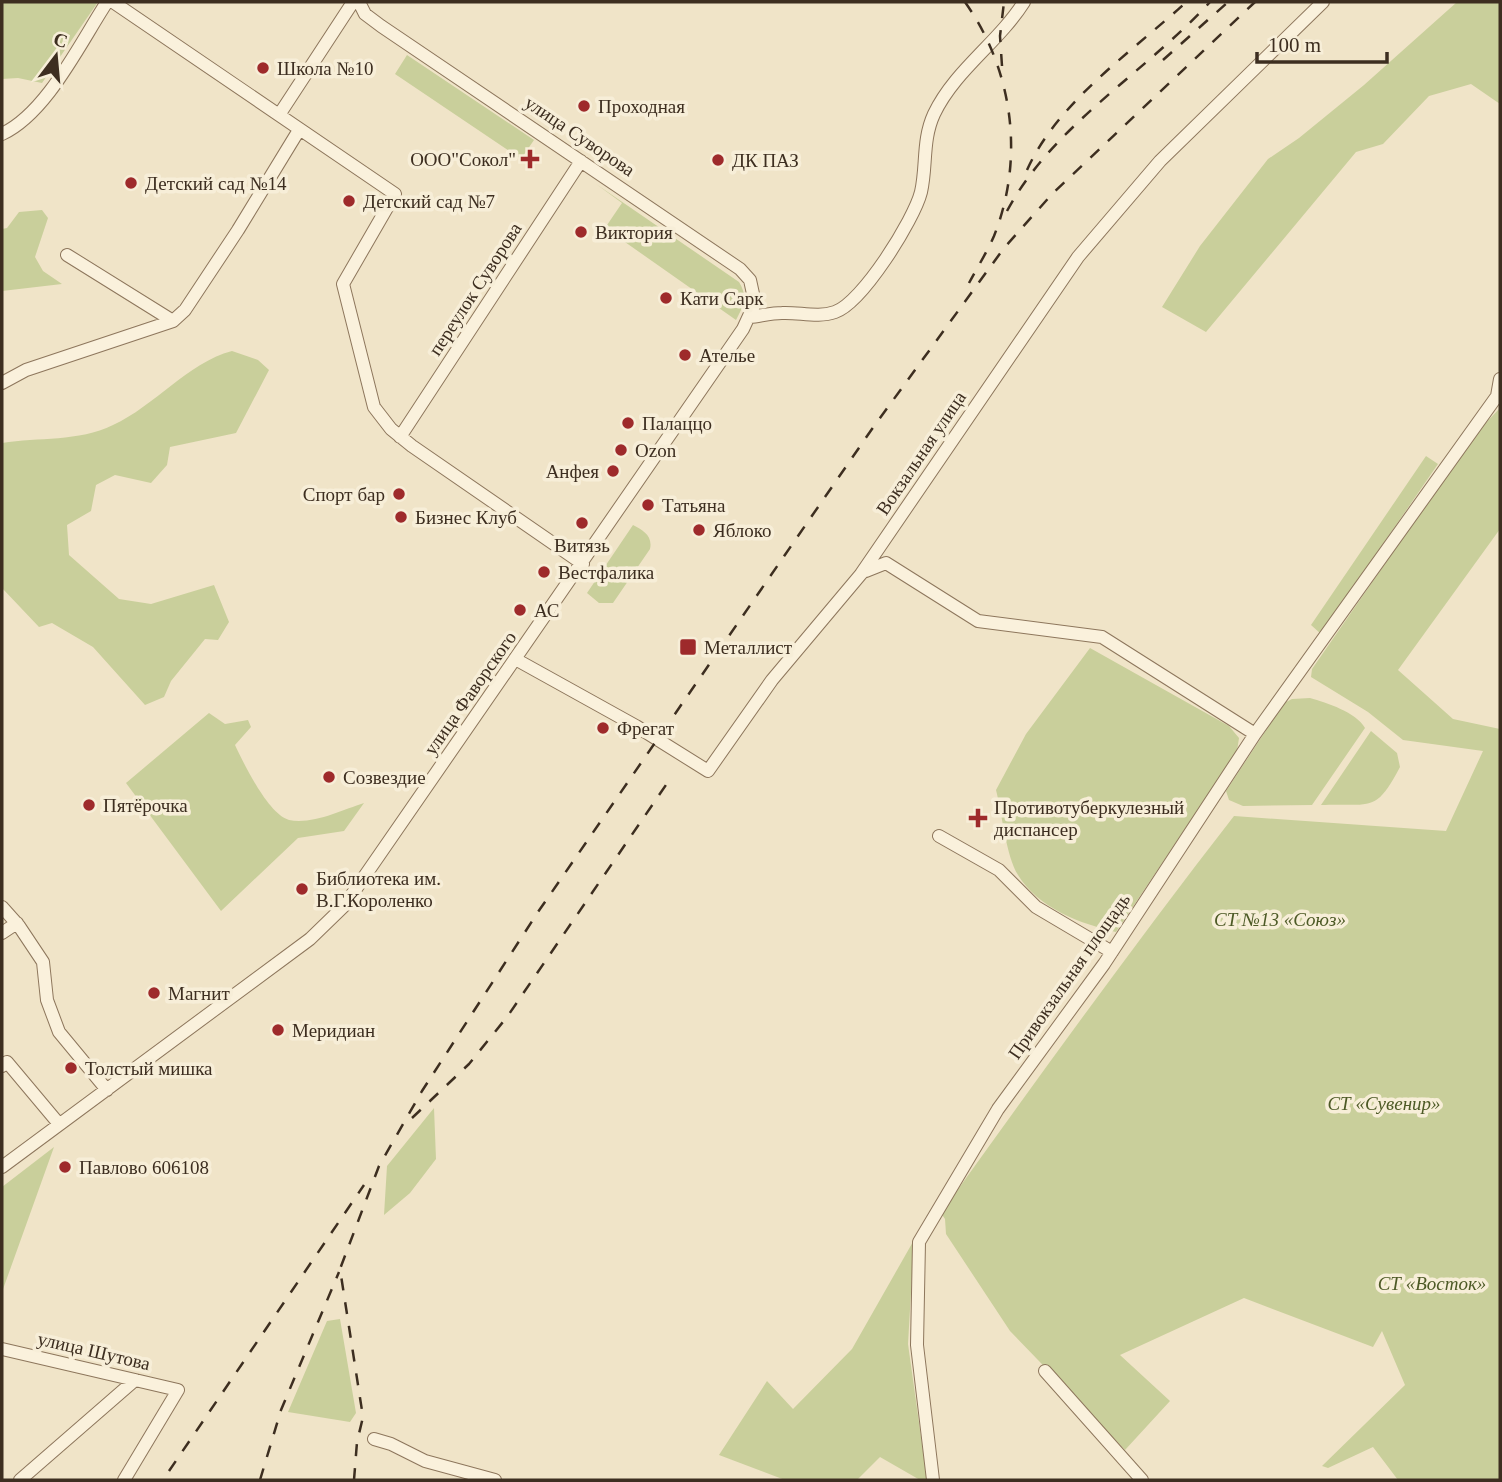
<svg xmlns="http://www.w3.org/2000/svg" width="1502" height="1482" font-family="'Times New Roman',serif">
<style>
.green{fill:#c9cf9b}
.lines{fill:none;stroke-linecap:round;stroke-linejoin:round}
.minor-casing{stroke:#8d765c;stroke-width:14}
.minor{stroke:#faf1dc;stroke-width:12}
.rail{stroke:#3d2e20;stroke-width:2.5;stroke-dasharray:12 12;stroke-linecap:butt}
.poi-dot{fill:#9e2a2b;stroke:#f7eed8;stroke-width:2.5}
.labels{text-anchor:middle;dominant-baseline:central;stroke-width:7;stroke-linejoin:round;paint-order:stroke}
.poi-label{font-size:19px;fill:#3d2e20;stroke:#f7eed8;text-anchor:start}
.street-label{font-size:19px;fill:#3d2e20;stroke:#f7eed8}
.park-label{font-size:19px;font-style:italic;fill:#4d5a26;stroke:#f7eed8}
</style>
<rect width="100%" height="100%" fill="#f0e4c8"/>
<!-- green -->
<path class="green" d="M2 2H98L42 83 18 78 2 79Z
M1457 2H1500V104L1471 84 1429 96 1383 144 1356 152 1206 332 1162 307 1200 246 1268 159 1299 138 1364 85Z
M407 55 534 140 521 159 395 74Z
M596 184 739 282C748 297 744 305 736 320L605 228 622 203Z
M42 210 48 218 35 257 43 271 62 284 2 291V229L7 228 19 212Z
M232 351 258 360 269 370 236 433 170 447 167 465 151 483 115 475 96 485 91 511 67 525 69 555 119 599 151 604 214 585 229 622 218 640 205 639 171 681 164 697 145 705 93 647 52 623 39 627 2 588V443C39 437 78 442 113 425 155 406 187 363 232 351Z
M1500 408V529L1398 670 1453 719 1500 729V1480H1398L1373 1447 1328 1468 1322 1466 1405 1385 1382 1331 1373 1347 1244 1298 1120 1355 1170 1401 1125 1450 1010 1331 946 1234 945 1219 941 1213C1037 1079 1133 946 1234 816L1446 831 1483 751 1403 740 1368 712 1311 677 1312 669 1475 434Z
M1426 456 1438 464 1321 634 1311 625Z
M633 525C643 530 653 536 650 549L613 603H599L587 593Z
M1090 648 1229 726 1239 738 1237 751 1116 932C1081 924 1038 908 1018 875 1006 856 1002 813 996 790L1026 734Z
M1310 698C1327 703 1356 712 1365 728L1312 805 1243 806 1229 800 1226 791 1284 703 1292 699Z
M209 713 225 724 248 720 251 727 235 745C244 764 268 814 289 820 312 825 342 810 364 803L344 831 298 838 221 911 126 783Z
M1371 731 1397 753 1400 767C1375 814 1372 803 1321 805Z
M434 1108 436 1159 410 1193 384 1215 387 1166Z
M54 1147 2 1292V1187Z
M914 1240 908 1344 927 1480H920L880 1457 857 1480H785L719 1455 767 1381 793 1409 852 1349Z
M340 1319 356 1413 350 1422 288 1412 327 1321Z"/>
<g class="lines">
<defs>
<path id="minor" d="M113 2 395 194 343 284 374 407 391 429 412 446 583 564
M279 115 353 2
M2 134C47 113 80 43 107 2
M67 255 173 321
M750 317C760 316 771 313 782 313 799 312 818 318 835 312 862 303 914 220 921 192 927 166 922 140 934 114 955 70 998 43 1024 2
M2 383 26 370 173 321 185 310 238 230 299 130
M400 437 581 161
M866 571 886 563 978 621 1102 637 1255 734
M517 660 636 726 708 771 772 680 861 574 1078 257 1160 161 1323 2
M939 836 999 870 1036 907 1112 952
M2 907 19 926 43 962 47 1000 59 1032 107 1090
M2 933 17 923
M2 1066 7 1062 59 1124
M2 1167 310 939 344 906 743 329 755 303 750 280 740 269 381 26 365 14 359 2
M2 1349 178 1390 124 1480
M1045 1371 1142 1480
M374 1439 391 1444 425 1461 495 1480
M20 1480 135 1380
M933 1480 917 1345 919 1242 998 1109 1104 964 1255 734 1497 396 1500 379"/>
</defs>
<!-- minor casing -->
<use href="#minor" class="minor-casing"/>
<!-- minor -->
<use href="#minor" class="minor"/>
<!-- rail -->
<path class="rail" d="M965 2C1013 70 1025 158 994 236 987 252 977 268 969 283
M1163 60 1228 2
M1002 66 1000 36 1004 2
M1027 170C1057 103 1130 53 1183 5
M1007 211C1053 125 1145 73 1210 2
M412 1118 469 1064 507 1017 668 782
M169 1471 364 1185
M260 1480 281 1410 339 1272
M354 1480 357 1442 363 1417 340 1269 379 1166 422 1091 538 912 872 429 1004 248 1053 193 1255 2"/>
</g>
<!-- markers -->
<g class="poi-dot">
<circle cx="263" cy="68" r="7"/>
<circle cx="584" cy="106" r="7"/>
<path d="M526.5 148.5h7v7h7v7h-7v7h-7v-7h-7v-7h7z"/>
<circle cx="718" cy="160" r="7"/>
<circle cx="131" cy="183" r="7"/>
<circle cx="349" cy="201" r="7"/>
<circle cx="581" cy="232" r="7"/>
<circle cx="666" cy="298" r="7"/>
<circle cx="685" cy="355" r="7"/>
<circle cx="628" cy="423" r="7"/>
<circle cx="621" cy="450" r="7"/>
<circle cx="613" cy="471" r="7"/>
<circle cx="399" cy="494" r="7"/>
<circle cx="648" cy="505" r="7"/>
<circle cx="401" cy="517" r="7"/>
<circle cx="582" cy="523" r="7"/>
<circle cx="699" cy="530" r="7"/>
<circle cx="544" cy="572" r="7"/>
<circle cx="520" cy="610" r="7"/>
<rect x="679" y="638" width="18" height="18" rx="3.5"/>
<circle cx="603" cy="728" r="7"/>
<circle cx="329" cy="777" r="7"/>
<circle cx="89" cy="805" r="7"/>
<path d="M974.5 807.5h7v7h7v7h-7v7h-7v-7h-7v-7h7z"/>
<circle cx="302" cy="889" r="7"/>
<circle cx="154" cy="993" r="7"/>
<circle cx="278" cy="1030" r="7"/>
<circle cx="71" cy="1068" r="7"/>
<circle cx="65" cy="1167" r="7"/>
</g>
<g class="labels">
<!-- poi labels -->
<g class="poi-label">
<text x="277" y="68">Школа №10</text>
<text x="598" y="106">Проходная</text>
<text x="516" y="159" text-anchor="end">ООО"Сокол"</text>
<text x="732" y="160">ДК ПАЗ</text>
<text x="145" y="183">Детский сад №14</text>
<text x="363" y="201">Детский сад №7</text>
<text x="595" y="232">Виктория</text>
<text x="680" y="298">Кати Сарк</text>
<text x="699" y="355">Ателье</text>
<text x="642" y="423">Палаццо</text>
<text x="635" y="450">Ozon</text>
<text x="599" y="471" text-anchor="end">Анфея</text>
<text x="385" y="494" text-anchor="end">Спорт бар</text>
<text x="662" y="505">Татьяна</text>
<text x="415" y="517">Бизнес Клуб</text>
<text x="713" y="530">Яблоко</text>
<text x="582" y="545" text-anchor="middle">Витязь</text>
<text x="558" y="572">Вестфалика</text>
<text x="534" y="610">АС</text>
<text x="704" y="647">Металлист</text>
<text x="617" y="728">Фрегат</text>
<text x="343" y="777">Созвездие</text>
<text x="103" y="805">Пятёрочка</text>
<text x="994" y="807">Противотуберкулезный<tspan x="994" dy="22">диспансер</tspan></text>
<text x="316" y="878">Библиотека им.<tspan x="316" dy="22">В.Г.Короленко</tspan></text>
<text x="168" y="993">Магнит</text>
<text x="292" y="1030">Меридиан</text>
<text x="85" y="1068">Толстый мишка</text>
<text x="79" y="1167">Павлово 606108</text>
</g>
<!-- street labels -->
<g class="street-label">
<text transform="translate(580 136) rotate(34)">улица Суворова</text>
<text transform="translate(475 289) rotate(-57)">переулок Суворова</text>
<text transform="translate(921 453) rotate(-56)">Вокзальная улица</text>
<text transform="translate(470 693) rotate(-55)">улица Фаворского</text>
<text transform="translate(1069 976) rotate(-55)">Привокзальная площадь</text>
<text transform="translate(94 1351) rotate(13)">улица Шутова</text>
</g>
<!-- park labels -->
<g class="park-label">
<text x="1280" y="919">СТ №13 «Союз»</text>
<text x="1384" y="1103">СТ «Сувенир»</text>
<text x="1432" y="1283">СТ «Восток»</text>
</g>
</g>
<!-- border -->
<rect width="1502" height="1482" fill="none" stroke="#3d2e20" stroke-width="7"/>
<!-- north arrow -->
<g transform="translate(56 56) rotate(16)" stroke="#f7eed8" stroke-width="5" paint-order="stroke">
<path d="M0-5L12 26L0 18L-12 26Z" fill="#3d2e20"/>
<text y="-10" font-size="19" font-weight="bold" text-anchor="middle" fill="#3d2e20">С</text>
</g>
<!-- scale -->
<path d="M1257 52v10h130v-10" fill="none" stroke="#3d2e20" stroke-width="3.5"/>
<text x="1268" y="52" font-size="21" fill="#3d2e20" stroke="#f7eed8" stroke-width="5" paint-order="stroke">100 m</text>
</svg>
